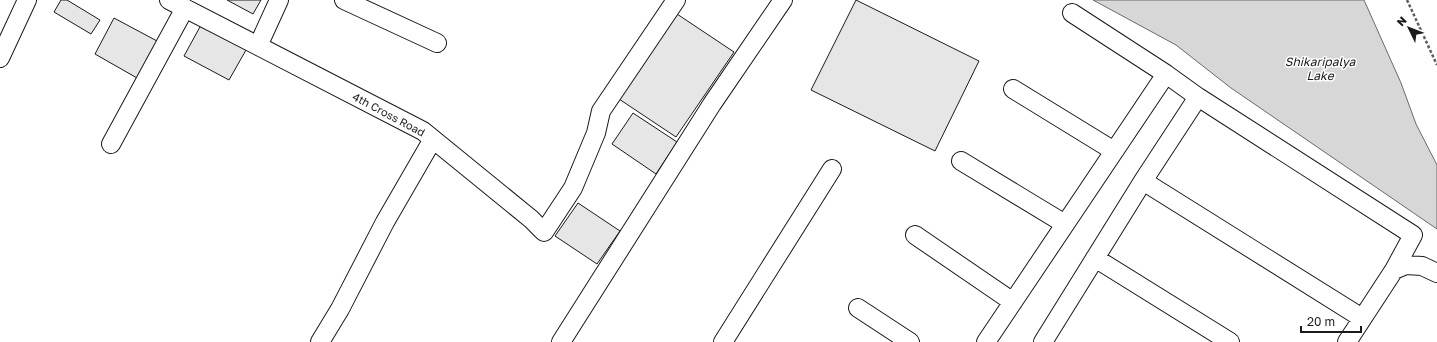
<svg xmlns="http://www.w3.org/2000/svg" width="1437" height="342" font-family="'Golos Text',sans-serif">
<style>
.water{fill:#d7d7d7;stroke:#6a6a6a}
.building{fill:#e6e6e6;stroke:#1a1a1a}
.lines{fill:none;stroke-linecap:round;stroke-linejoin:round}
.street-casing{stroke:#1a1a1a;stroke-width:20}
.path{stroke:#5f5f5f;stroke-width:2.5;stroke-dasharray:3 2;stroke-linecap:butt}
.street{stroke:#fff;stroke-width:18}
.labels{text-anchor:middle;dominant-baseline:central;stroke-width:3;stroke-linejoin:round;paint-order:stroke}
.street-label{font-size:11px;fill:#1a1a1a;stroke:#fff}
.water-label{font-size:12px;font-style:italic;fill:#1a1a1a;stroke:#fff}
</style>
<rect width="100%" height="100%" fill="#fff"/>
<!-- water -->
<path class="water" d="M1093 0H1364L1401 83 1416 124 1437 165V229L1231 88 1176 45Z"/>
<!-- building -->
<path class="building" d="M61 0H67L100 20 91 34 54 12Z
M227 0H261L253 14Z
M856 0 979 61 935 151 811 90Z
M677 14 734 52 676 137 619 99Z
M114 18 157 41 137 78 95 54Z
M201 25 246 50 229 80 184 56Z
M633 113 677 142 656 174 612 144Z
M578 203 620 231 597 264 555 236Z"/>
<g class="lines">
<defs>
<path id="street" d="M169 0 423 131 531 219 544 232 573 188 596 133 601 111 676 0
M344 0 437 43
M258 46 279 0
M0 58 27 0
M1166 74 1198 97
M1013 89 1114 151
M111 144 185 8
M961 161 1065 224
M1143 181 1362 318
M915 235 1013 302
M1095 258 1230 342
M858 308 910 342
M320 342 340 309 385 222 433 139
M561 342 712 104 783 0
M723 342 832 169
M986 342 1166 74 1072 13
M1043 342 1143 181 1198 97 1413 235 1394 270
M1347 342 1394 270 1406 265 1422 266 1437 273"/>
</defs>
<!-- street casing -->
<use href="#street" class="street-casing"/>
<!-- path -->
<path class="path" d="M1407 0 1437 65"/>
<!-- street -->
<use href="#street" class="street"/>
</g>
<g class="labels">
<!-- street labels -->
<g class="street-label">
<text transform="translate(389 114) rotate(28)">4th Cross Road</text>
</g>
<!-- water labels -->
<g class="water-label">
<text x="1320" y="61">Shikaripalya<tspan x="1320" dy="14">Lake</tspan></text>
</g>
</g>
<!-- north arrow -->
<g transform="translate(1409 28) rotate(313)" stroke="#ffffff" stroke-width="3" paint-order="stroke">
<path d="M0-3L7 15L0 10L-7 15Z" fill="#1a1a1a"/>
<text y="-6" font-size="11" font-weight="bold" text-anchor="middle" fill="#1a1a1a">N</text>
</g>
<!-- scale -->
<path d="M1301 326v6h60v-6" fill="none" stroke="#1a1a1a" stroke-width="2"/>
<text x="1307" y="326" font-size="12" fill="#1a1a1a" stroke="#ffffff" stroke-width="3" paint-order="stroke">20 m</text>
</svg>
